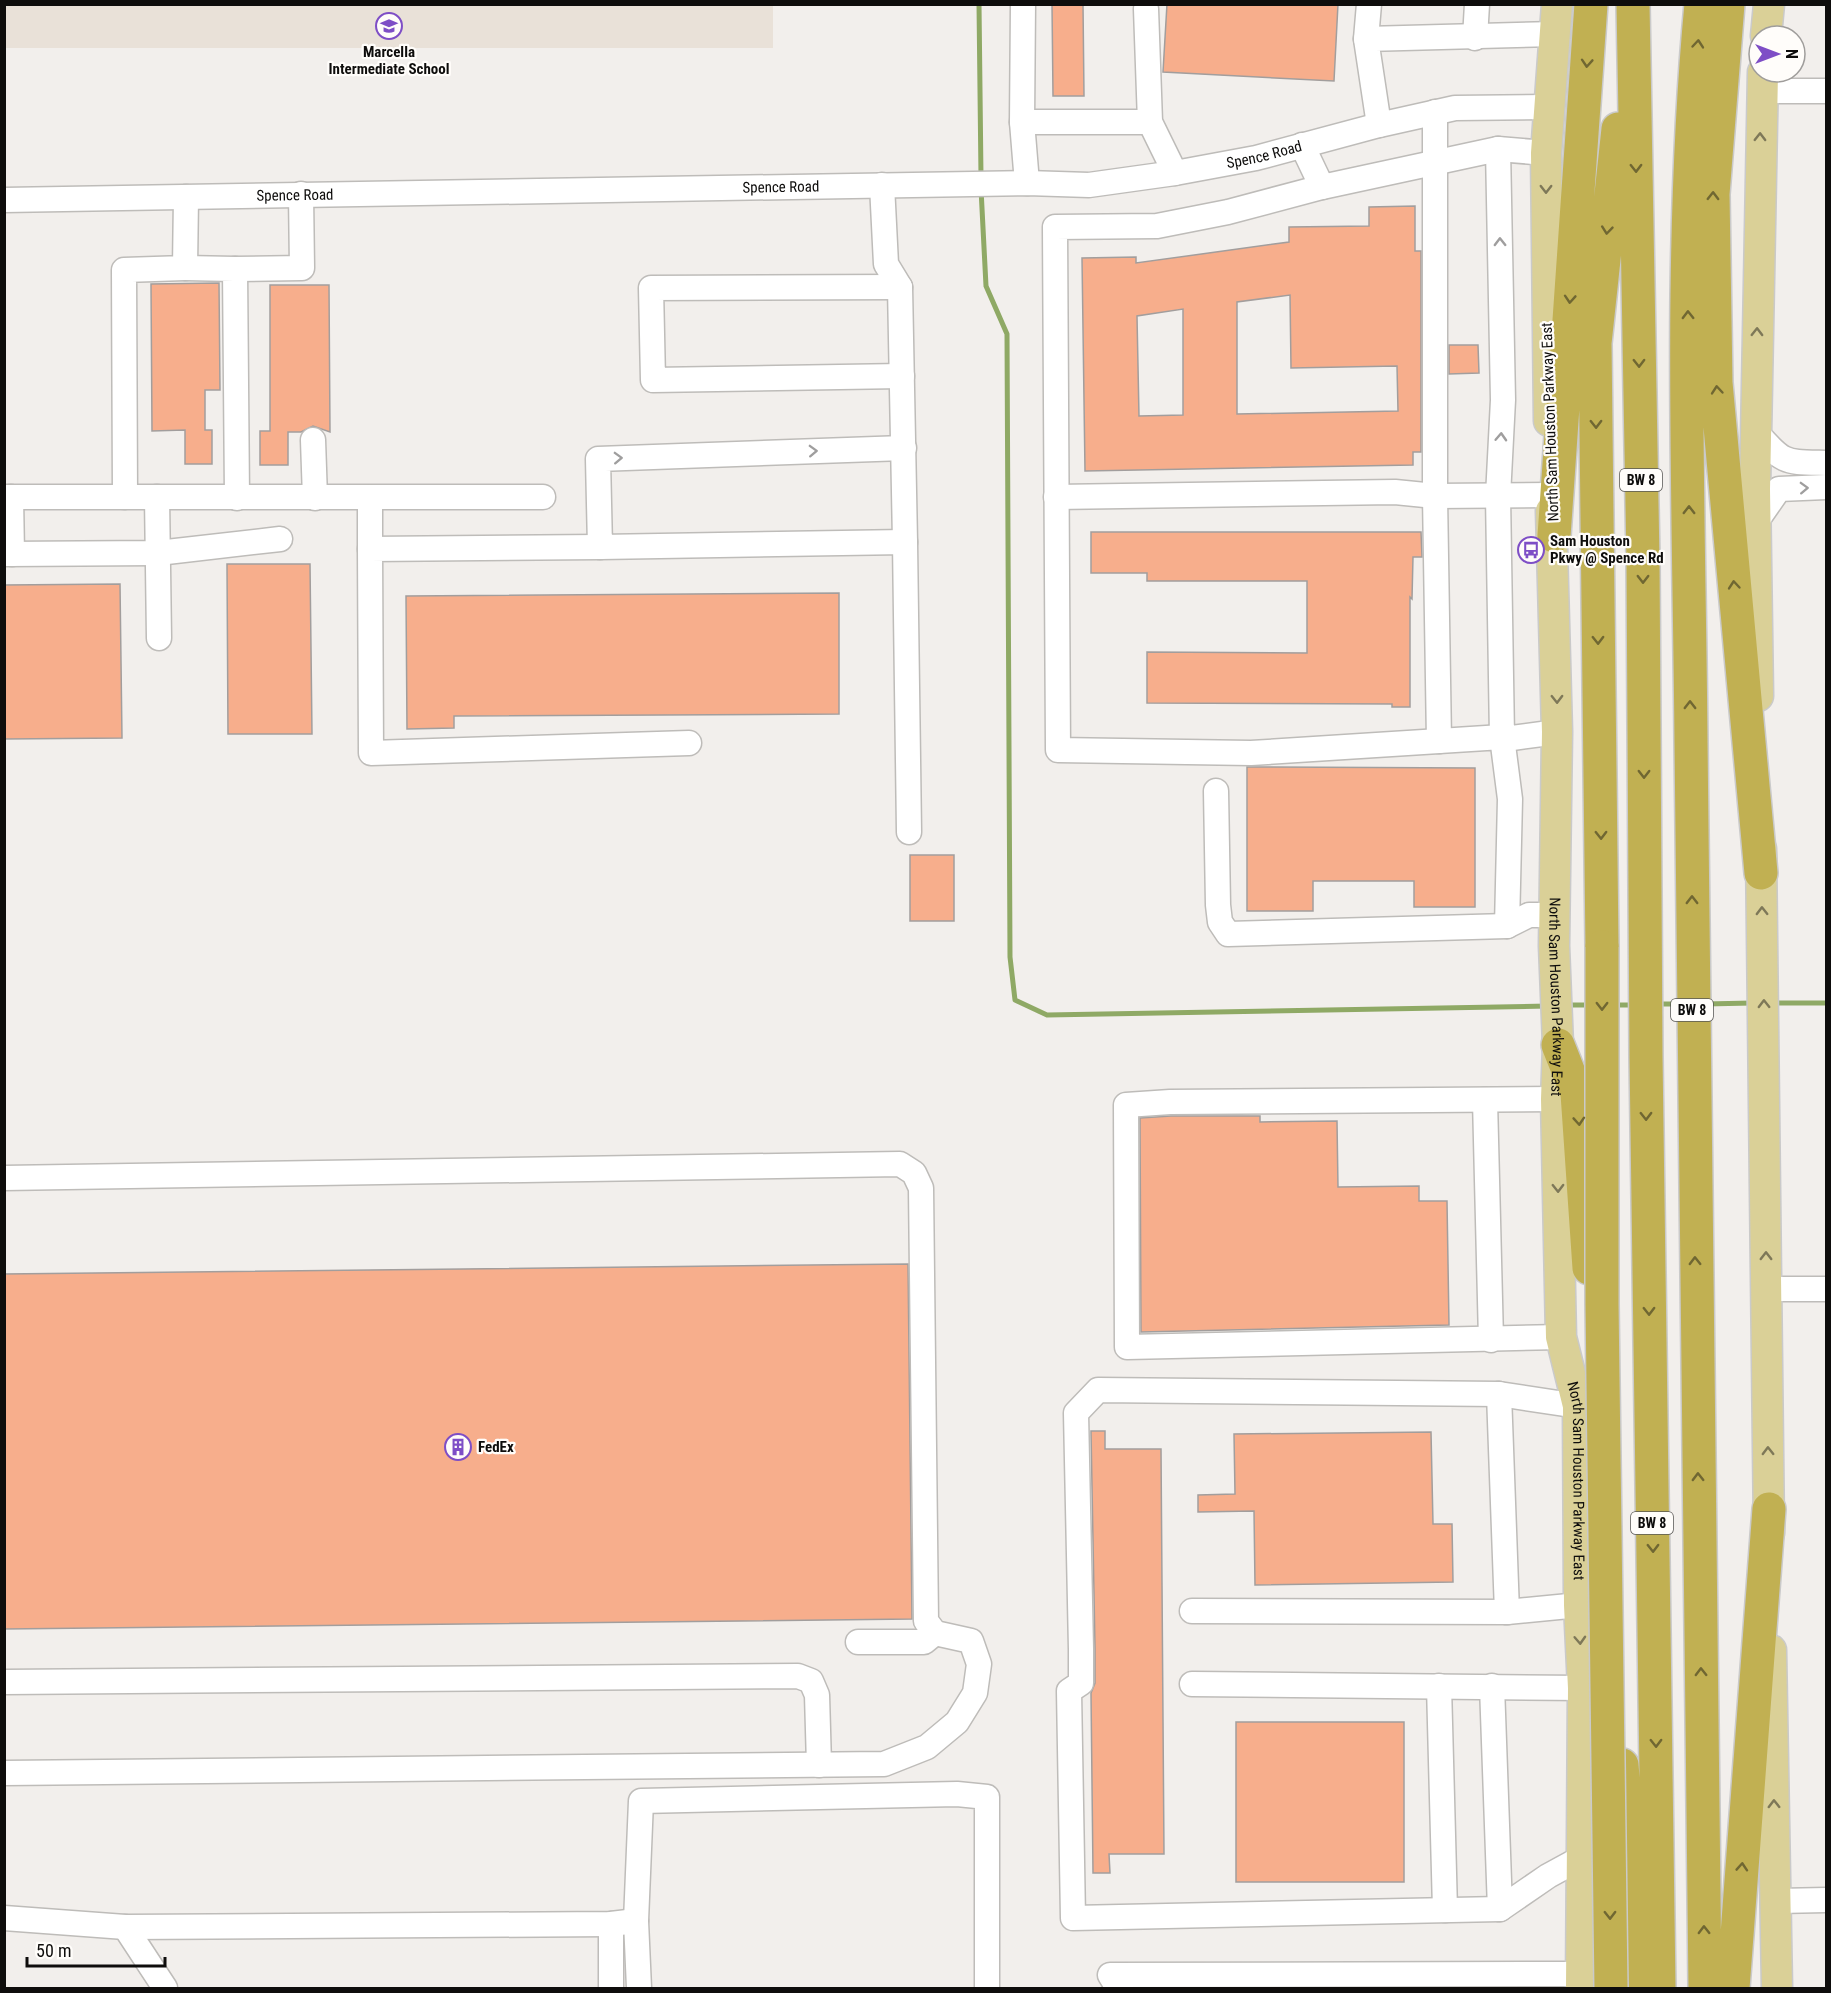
<svg xmlns="http://www.w3.org/2000/svg" width="1831" height="1993" font-family="'Roboto Condensed',sans-serif">
<style>
.built{fill:#e9e1d8}
.lines{fill:none;stroke-linecap:round;stroke-linejoin:round}
.stream{stroke:#8fa965;stroke-width:5}
.building{fill:#f7ae8c;stroke:#a29e9d;stroke-width:1.5;fill-rule:evenodd}
.minor-casing{stroke:#bebcb9;stroke-width:27}
.major-casing{stroke:#cacaca;stroke-width:33}
.highway-casing{stroke:#cacaca;stroke-width:36}
.minor{stroke:#fff;stroke-width:24}
.major{stroke:#dad097;stroke-width:30}
.highway{stroke:#c1b052;stroke-width:33}
.highway-bridge-casing{stroke:#cacaca;stroke-width:36;stroke-linecap:butt}
.highway-bridge{stroke:#c1b052;stroke-width:33}
.oneway{stroke:#706732}
.oneway2{stroke:#7e7858}
.oneway3{stroke:#9f9e9e}
.labels{text-anchor:middle;dominant-baseline:central;stroke-width:4.5;stroke-linejoin:round;paint-order:stroke}
.shield{fill:#fffdfa;stroke:#565553;stroke-width:1.5}
.shield-label{font-size:14px;font-weight:bold;fill:#0e0d0c}
.poi-label{font-size:15px;font-weight:bold;fill:#0e0d0c;stroke:#fffdfa;text-anchor:start}
.street-label{font-size:15px;fill:#0e0d0c;stroke:#fffdfa}
</style>
<rect width="100%" height="100%" fill="#f2efec"/>
<!-- built -->
<path class="built" d="M4 5H773V48H5Z"/>
<g class="lines">
<!-- stream -->
<path class="stream" d="M979 4 981 177
M981 189 986 286 1007 334 1010 957 1015 1000 1047 1015 1548 1006
M1771 1003H1826
M1657 1004H1683
M1705 1004 1752 1003
M1567 1005H1590
M1612 1005H1635"/>
</g>
<!-- building -->
<path class="building" d="M1052 4H1083L1084 96H1053Z
M1167 4H1338L1334 81 1163 72Z
M1415 206V251H1421V452H1413V465L1085 471 1082 258 1136 257V263L1289 242V227L1369 226V207ZM1290 295 1291 368 1397 366 1398 411 1237 414V302ZM1183 309V415L1139 416 1137 316Z
M219 283 220 390H205V430H212V464H185V430L152 431 151 284Z
M270 285H329L330 432 313 426 301 432H288V465H260V431H270Z
M1449 345H1478L1479 373 1449 374Z
M1091 532H1421L1422 557H1413L1412 599 1410 597V707H1392V704L1147 703V652L1307 653V581H1147V573H1091Z
M227 564H310L312 734H228Z
M120 584 122 738 4 739V585Z
M839 593V714L454 716V728L407 729 406 596Z
M1247 767 1475 768V907H1414V881H1313V911H1247Z
M910 855H954V921H910Z
M1171 1116H1260V1122L1337 1121 1338 1187 1419 1186V1201H1447L1449 1325 1141 1332 1140 1118Z
M908 1264 912 1619 4 1629V1274Z
M1091 1431H1105V1449H1161L1164 1854H1109L1110 1873H1093L1091 1693 1095 1683V1649Z
M1431 1432 1433 1524H1452L1453 1582 1255 1585 1254 1511 1198 1512V1495L1235 1494 1234 1434Z
M1236 1722H1404V1882H1236Z"/>
<g class="lines">
<defs>
<g id="minor">
<path d="M1023 4 1022 122 1027 183"/>
<path d="M1146 9 1150 122 1175 173"/>
<path d="M1475 38 1477 4"/>
<path d="M1366 39 1369 4"/>
<path d="M1761 91H1826"/>
<path d="M1435 112V496L1439 741"/>
<path d="M1022 122H1150"/>
<path d="M1379 125 1366 39 1555 34"/>
<path d="M1302 145 1322 187"/>
<path d="M1498 149 1503 400 1498 496 1502 737 1512 738 1557 732"/>
<path d="M882 185 886 264 900 287 905 542"/>
<path id="s1" d="M4 200 1027 183 1089 185 1175 173 1256 158 1379 125 1455 108 1548 107"/>
<path d="M185 268 235 269 237 498"/>
<path d="M235 269 302 268 301 194"/>
<path d="M900 287 651 288 653 380 902 376"/>
<path d="M1756 432C1784 464 1784 462 1826 463"/>
<path d="M313 440 315 498"/>
<path d="M904 448 598 459 600 547 905 542 909 832"/>
<path d="M4 497H543"/>
<path d="M11 497 12 554"/>
<path d="M125 497 124 270 185 268 186 197"/>
<path d="M157 497 159 638"/>
<path d="M1056 497 1395 492 1435 496 1550 495"/>
<path d="M370 498V549"/>
<path d="M1756 522 1779 489 1826 487"/>
<path d="M600 547 370 549 371 753 689 743"/>
<path d="M4 554 158 553 280 539"/>
<path d="M1216 791 1218 905 1220 922 1228 934 1507 926 1529 915H1555"/>
<path d="M1507 926 1510 799 1502 737 1251 753 1058 750 1055 227 1157 226 1228 212 1322 187 1498 149 1546 153"/>
<path d="M1556 1099 1170 1102 1126 1105 1127 1347 1561 1337"/>
<path d="M1485 1100 1491 1340"/>
<path d="M4 1178 900 1164 914 1173 921 1188 926 1621 935 1633 971 1641 979 1664 975 1693 957 1722 927 1747 884 1764 4 1773"/>
<path d="M1766 1289H1826"/>
<path d="M1499 1394 1507 1612"/>
<path d="M1578 1406 1499 1394 1098 1390 1076 1413 1081 1649V1683L1069 1691 1073 1918 1500 1909 1548 1876 1581 1858"/>
<path d="M1192 1611 1507 1612 1579 1605"/>
<path d="M858 1642H924L935 1633"/>
<path d="M4 1682 798 1676 811 1681 817 1695 819 1765"/>
<path d="M1192 1684 1583 1688"/>
<path d="M1439 1686 1445 1910"/>
<path d="M1492 1686 1500 1909"/>
<path d="M1775 1901 1826 1900"/>
<path d="M4 1918 125 1927 611 1924 636 1921"/>
<path d="M611 1924V1988"/>
<path d="M125 1927 165 1988"/>
<path d="M639 1988 636 1921 641 1801 957 1794 987 1797V1988"/>
<path d="M1118 1988 1110 1975 1581 1974"/>
</g>
<g id="major">
<path d="M1766 36 1769 4"/>
<path d="M1549 421 1546 153 1557 4"/>
<path id="s2" d="M1551 511 1557 732 1554 946 1558 1045 1556 1099 1561 1337 1578 1406 1579 1605 1583 1688 1581 1988"/>
<path d="M1758 696 1755 489 1763 72"/>
<path d="M1761 849 1769 1533"/>
<path d="M1771 1650 1777 1988"/>
</g>
<path id="highway" d="M1633 4 1643 560 1646 1057 1659 1988
M1701 4C1678 249 1689 496 1691 742 1693 1158 1699 1573 1705 1988
M1728 4 1713 194 1716 383 1761 873
M1554 536 1591 4
M1602 947 1595 343 1618 129
M1558 1045 1577 1093 1589 1268
M1622 1765 1640 1988
M1733 1988 1769 1509"/>
</defs>
<!-- minor casing -->
<use href="#minor" class="minor-casing"/>
<!-- major casing -->
<use href="#major" class="major-casing"/>
<!-- highway casing -->
<use href="#highway" class="highway-casing"/>
<!-- minor -->
<use href="#minor" class="minor"/>
<!-- major -->
<use href="#major" class="major"/>
<!-- highway -->
<use href="#highway" class="highway"/>
<defs>
<path id="highway-bridge" d="M1602 947V1304L1611 1988"/>
</defs>
<!-- highway-bridge casing -->
<use href="#highway-bridge" class="highway-bridge-casing"/>
<!-- highway-bridge -->
<use href="#highway-bridge" class="highway-bridge"/>
</g>
<!-- one-way arrows -->
<defs><path id="oneway-chevron" d="M-2-3.5L2.5 0L-2 3.5" fill="none" stroke-width="1.6" stroke-linecap="round" stroke-linejoin="round" transform="scale(1.5)"/></defs>
<g class="oneway">
<use href="#oneway-chevron" transform="translate(1698 44) rotate(-85)"/>
<use href="#oneway-chevron" transform="translate(1587 63) rotate(94)"/>
<use href="#oneway-chevron" transform="translate(1636 168) rotate(89)"/>
<use href="#oneway-chevron" transform="translate(1713 196) rotate(-89)"/>
<use href="#oneway-chevron" transform="translate(1607 230) rotate(96)"/>
<use href="#oneway-chevron" transform="translate(1570 299) rotate(94)"/>
<use href="#oneway-chevron" transform="translate(1688 315) rotate(-91)"/>
<use href="#oneway-chevron" transform="translate(1639 363) rotate(89)"/>
<use href="#oneway-chevron" transform="translate(1717 390) rotate(-95)"/>
<use href="#oneway-chevron" transform="translate(1596 424) rotate(89)"/>
<use href="#oneway-chevron" transform="translate(1689 510) rotate(-90)"/>
<use href="#oneway-chevron" transform="translate(1643 579) rotate(90)"/>
<use href="#oneway-chevron" transform="translate(1734 585) rotate(-95)"/>
<use href="#oneway-chevron" transform="translate(1598 640) rotate(89)"/>
<use href="#oneway-chevron" transform="translate(1690 705) rotate(-90)"/>
<use href="#oneway-chevron" transform="translate(1644 774) rotate(90)"/>
<use href="#oneway-chevron" transform="translate(1601 835) rotate(89)"/>
<use href="#oneway-chevron" transform="translate(1692 900) rotate(-90)"/>
<use href="#oneway-chevron" transform="translate(1602 1006) rotate(90)"/>
<use href="#oneway-chevron" transform="translate(1646 1116) rotate(89)"/>
<use href="#oneway-chevron" transform="translate(1579 1121) rotate(86)"/>
<use href="#oneway-chevron" transform="translate(1695 1261) rotate(-91)"/>
<use href="#oneway-chevron" transform="translate(1649 1311) rotate(89)"/>
<use href="#oneway-chevron" transform="translate(1698 1477) rotate(-91)"/>
<use href="#oneway-chevron" transform="translate(1653 1548) rotate(89)"/>
<use href="#oneway-chevron" transform="translate(1701 1672) rotate(-91)"/>
<use href="#oneway-chevron" transform="translate(1656 1743) rotate(89)"/>
<use href="#oneway-chevron" transform="translate(1742 1867) rotate(-86)"/>
<use href="#oneway-chevron" transform="translate(1610 1915) rotate(89)"/>
<use href="#oneway-chevron" transform="translate(1704 1930) rotate(-91)"/>
</g>
<g class="oneway2">
<use href="#oneway-chevron" transform="translate(1760 137) rotate(-89)"/>
<use href="#oneway-chevron" transform="translate(1546 189) rotate(90)"/>
<use href="#oneway-chevron" transform="translate(1757 332) rotate(-89)"/>
<use href="#oneway-chevron" transform="translate(1557 699) rotate(89)"/>
<use href="#oneway-chevron" transform="translate(1762 911) rotate(-91)"/>
<use href="#oneway-chevron" transform="translate(1764 1004) rotate(-91)"/>
<use href="#oneway-chevron" transform="translate(1558 1188) rotate(89)"/>
<use href="#oneway-chevron" transform="translate(1766 1256) rotate(-90)"/>
<use href="#oneway-chevron" transform="translate(1768 1451) rotate(-91)"/>
<use href="#oneway-chevron" transform="translate(1580 1640) rotate(87)"/>
<use href="#oneway-chevron" transform="translate(1774 1804) rotate(-91)"/>
</g>
<g class="oneway3">
<use href="#oneway-chevron" transform="translate(1500 242) rotate(-91)"/>
<use href="#oneway-chevron" transform="translate(1501 437) rotate(-87)"/>
<use href="#oneway-chevron" transform="translate(813 451) rotate(-2)"/>
<use href="#oneway-chevron" transform="translate(618 458) rotate(-2)"/>
<use href="#oneway-chevron" transform="translate(1804 488) rotate(-2)"/>
</g>
<!-- icons -->
<defs>
<symbol id="school-ring" viewBox="-11 -11 22 22"><circle r="9.5" fill="#fffdfa" stroke="#7e4ec6" stroke-width="1.5"/><path d="M0-5L7-2L0 1L-7-2ZM-4 1L0 2.5L4 1V4Q0 6-4 4Z" fill="#7e4ec6"/></symbol>
<symbol id="bus-ring" viewBox="-11 -11 22 22"><circle r="9.5" fill="#fffdfa" stroke="#7e4ec6" stroke-width="1.5"/><path d="M-5-6H5V4H4V6H2V4H-2V6H-4V4H-5ZM-3.5-4V0h7V-4ZM-3.5 1.2v1.5H-2V1.2ZM2 1.2v1.5H3.5V1.2Z" fill="#7e4ec6"/></symbol>
<symbol id="building-ring" viewBox="-11 -11 22 22"><circle r="9.5" fill="#fffdfa" stroke="#7e4ec6" stroke-width="1.5"/><path d="M-4-6H4V6H1V3H-1V6H-4ZM-2.5-4.3h1.7v1.8h-1.7ZM.8-4.3h1.7v1.8H.8ZM-2.5-1h1.7V.8h-1.7ZM.8-1h1.7V.8H.8Z" fill="#7e4ec6"/></symbol>
</defs>
<g fill-rule="evenodd">
<use href="#school-ring" x="374" y="11" width="30" height="30"/>
<use href="#bus-ring" x="1516" y="535" width="30" height="30"/>
<use href="#building-ring" x="443" y="1432" width="30" height="30"/>
</g>
<g class="labels">
<!-- shield labels -->
<g class="shield">
<rect x="1620" y="469" width="42" height="22" rx="4.5"/>
<rect x="1671" y="999" width="42" height="22" rx="4.5"/>
<rect x="1631" y="1512" width="42" height="22" rx="4.5"/>
</g>
<g class="shield-label">
<text x="1641" y="480">BW 8</text>
<text x="1692" y="1010">BW 8</text>
<text x="1652" y="1523">BW 8</text>
</g>
<!-- poi labels -->
<g class="poi-label">
<text x="389" y="52" text-anchor="middle">Marcella<tspan x="389" dy="17">Intermediate School</tspan></text>
<text x="1550" y="541">Sam Houston<tspan x="1550" dy="17">Pkwy @ Spence Rd</tspan></text>
<text x="478" y="1447">FedEx</text>
</g>
<!-- street labels -->
<g class="street-label">
<text stroke="none"><textPath href="#s1" startOffset="1263">Spence Road</textPath></text>
<text stroke="none"><textPath href="#s1" startOffset="777">Spence Road</textPath></text>
<text stroke="none"><textPath href="#s1" startOffset="291">Spence Road</textPath></text>
<text transform="translate(1550 422) rotate(-92)">North Sam Houston Parkway East</text>
<text stroke="none"><textPath href="#s2" startOffset="486">North Sam Houston Parkway East</textPath></text>
<text stroke="none"><textPath href="#s2" startOffset="972">North Sam Houston Parkway East</textPath></text>
</g>
</g>
<!-- border -->
<rect width="1831" height="1993" fill="none" stroke="#0e0d0c" stroke-width="12"/>
<!-- north arrow -->
<g transform="translate(1777 54) rotate(90)"><circle r="28" fill="#fffdfa" stroke="#9f9d9b" stroke-width="1.5"/>
<path d="M0-4.5L10 22L0 15L-10 22Z" fill="#7e4ec6"/>
<text y="-9" font-size="16" font-weight="bold" text-anchor="middle" fill="#0e0d0c">N</text>
</g>
<!-- scale -->
<path d="M27 1957v9h138v-9" fill="none" stroke="#0e0d0c" stroke-width="3"/>
<text x="36" y="1957" font-size="18" fill="#0e0d0c" stroke="#fffdfa" stroke-width="4.5" paint-order="stroke">50 m</text>
</svg>
